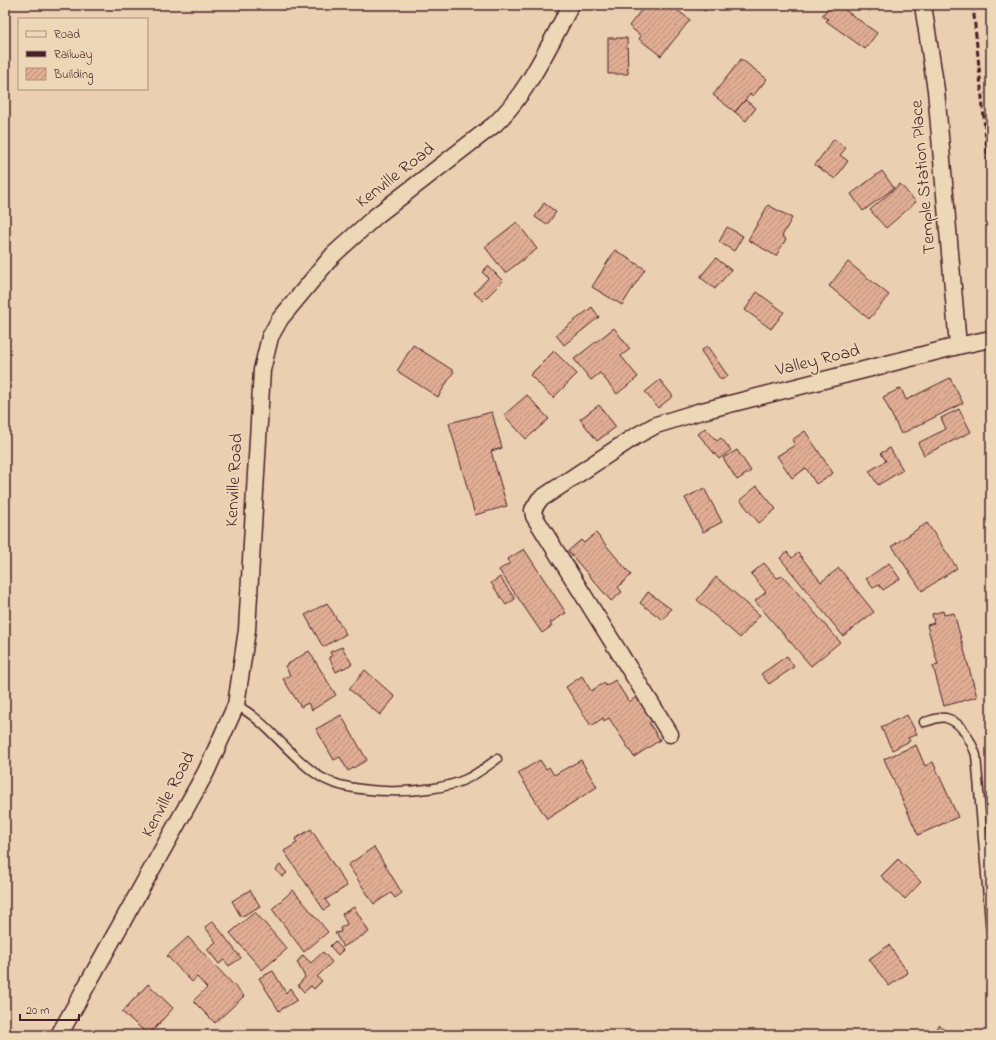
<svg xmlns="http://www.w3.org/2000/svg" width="996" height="1040" font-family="'Indie Flower',sans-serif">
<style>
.building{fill:url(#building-hatch);stroke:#4a1f2b}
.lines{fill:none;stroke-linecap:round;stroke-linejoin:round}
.service-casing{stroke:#4a1f2b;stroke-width:11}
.minor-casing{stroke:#4a1f2b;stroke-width:19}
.service{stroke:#ecd8b6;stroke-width:8}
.minor{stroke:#ecd8b6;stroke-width:16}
.rail{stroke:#4a1f2b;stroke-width:3;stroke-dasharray:6 3;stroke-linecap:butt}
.labels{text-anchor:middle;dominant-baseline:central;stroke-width:3.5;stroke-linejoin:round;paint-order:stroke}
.street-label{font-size:18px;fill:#4a1f2b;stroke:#ecd8b6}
</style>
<defs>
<pattern id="building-hatch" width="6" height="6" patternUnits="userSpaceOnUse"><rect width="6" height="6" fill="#e1ae94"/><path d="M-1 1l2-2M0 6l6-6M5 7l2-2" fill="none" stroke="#b88d79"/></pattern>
</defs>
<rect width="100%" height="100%" fill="#ead0b0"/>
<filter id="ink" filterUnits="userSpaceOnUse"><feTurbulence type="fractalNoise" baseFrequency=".025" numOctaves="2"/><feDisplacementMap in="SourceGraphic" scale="8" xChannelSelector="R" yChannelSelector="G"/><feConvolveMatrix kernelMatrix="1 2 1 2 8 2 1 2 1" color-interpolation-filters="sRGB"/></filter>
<g filter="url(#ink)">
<!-- building -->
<path class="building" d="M645 5H671L690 20 661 56 639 39 641 36 629 26Z
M696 5H710L705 11Z
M830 5H838L877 33 865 49 826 21 828 19 822 16Z
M858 5H873L870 11Z
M608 38H627L628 74H608Z
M741 59 767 79 753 96 750 94 735 112 713 95Z
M745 100 756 108 746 121 735 112Z
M834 139 846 148 840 155 848 161 835 179 815 165Z
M882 171 894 188 863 211 851 194Z
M900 184 916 202 886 228 870 210Z
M544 203 556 212 547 225 535 217Z
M768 205 792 218 782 236 786 239 776 256 748 240Z
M517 222 537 249 505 273 485 247Z
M727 227 743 236 734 251 719 242Z
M615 250 645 269 622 305 592 287Z
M716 258 731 270 715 289 700 277Z
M848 262 889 295 869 319 829 286Z
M488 266 503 281 483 301 474 293 488 278 482 272Z
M757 292 784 312 771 329 745 310Z
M592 307 599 317 564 345 556 335Z
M614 328 630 349 621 356 638 377 617 394 600 373 591 380 574 359Z
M413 345 454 371 438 397 397 371Z
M707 346 728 376 721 380 701 351Z
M554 351 577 374 553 398 530 375Z
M950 378 963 403 901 434 883 397 901 388 906 400Z
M660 380 673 396 658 408 645 392Z
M527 395 549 419 526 439 504 415Z
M599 405 616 427 597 441 580 419Z
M959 409 971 432 924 455 918 443 946 429 941 418Z
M492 412 502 448 491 451 507 506 475 515 449 423Z
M705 428 717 441 721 438 731 450 719 459 698 434Z
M805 431 833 473 816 484 806 468 792 478 777 456 795 445 792 440Z
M890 448 903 470 878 485 869 471 886 461 881 453Z
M737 450 751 471 737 480 723 458Z
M757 486 776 509 759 523 740 500Z
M704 488 722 522 703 532 685 498Z
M927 523 957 568 922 591 892 546Z
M596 533 631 575 618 587 622 592 611 601 568 551 581 540 584 543Z
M524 549 566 613 550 623 552 626 542 633 499 570 510 563 508 559Z
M787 552 792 558 798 553 821 582 839 568 874 612 843 636 780 558Z
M764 563 777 578 783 576 840 642 811 666 755 601 766 592 751 574Z
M889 563 900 579 883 590 879 585 873 588 866 579Z
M500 577 515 599 506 605 491 583Z
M716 577 760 615 740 638 697 600Z
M648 592 671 609 663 620 640 603Z
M327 603 346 634 323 647 305 615Z
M943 611 944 615 954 613 977 697 944 706 933 666 938 665 927 625 934 623 932 614Z
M342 647 352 664 336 672 329 657 332 656 330 652Z
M309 651 336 695 312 710 308 703 301 707 283 679 290 675 285 666Z
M787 656 794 667 769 684 761 674Z
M365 670 395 697 380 715 349 689Z
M582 676 591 691 604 683 606 686 615 680 629 702 638 696 653 721 649 723 660 740 634 757 609 718 604 721 603 718 591 726 566 687Z
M341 715 367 760 348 771 340 757 334 760 316 729Z
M907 715 917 734 908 738 910 741 892 750 881 727Z
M916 745 925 766 933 762 958 817 918 835 884 759Z
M540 760 546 769 549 767 554 775 581 760 597 787 547 819 518 773Z
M311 829 347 886 325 900 330 906 324 910 284 851 297 843 295 839Z
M374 847 402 893 395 898 391 893 374 904 348 865Z
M898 859 921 882 905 899 881 876Z
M280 865 287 873 282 877 276 870Z
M250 890 260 906 241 917 232 901Z
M293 890 328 932 304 952 272 909Z
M354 907 369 932 343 947 335 933 341 932 340 928 347 924 342 914Z
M255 912 287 949 262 970 230 933Z
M213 921 241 958 229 966 224 960 219 964 207 949 216 942 205 927Z
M188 937 244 996 215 1023 193 1001 207 988 197 977 192 982 167 956Z
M335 941 343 950 338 955 330 946Z
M889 945 908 973 889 986 869 959Z
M323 952 332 962 317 977 322 981 314 989 311 986 304 992 298 985 305 977 297 962 303 955 311 963Z
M273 971 286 993 290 988 297 1000 279 1011 259 978Z
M148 984 173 1008 149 1035 122 1012Z
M940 1025 948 1035H928Z"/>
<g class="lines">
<defs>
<path id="service" d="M236 705C266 720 289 756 319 776 349 796 431 795 464 780 476 775 487 766 497 759
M924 722C930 721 940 716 946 718 962 722 971 741 976 755L991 934"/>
<path id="minor" d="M923 5 936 90 958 346
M670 734 534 516 533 510 539 500 634 437 656 425 698 412 958 346 990 339
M59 1035 206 772 236 705 247 630 262 370 270 337 280 319 333 255 376 216 495 124C529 91 548 47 571 5"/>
</defs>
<!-- service casing -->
<use href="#service" class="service-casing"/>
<!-- minor casing -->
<use href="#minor" class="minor-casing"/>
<!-- service -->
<use href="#service" class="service"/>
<!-- minor -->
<use href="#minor" class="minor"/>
<!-- rail -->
<path class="rail" d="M973 5 991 191"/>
</g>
</g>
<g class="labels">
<!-- street labels -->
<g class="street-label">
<text transform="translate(396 176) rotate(-38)">Kenville Road</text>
<text transform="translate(924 177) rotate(-95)">Temple Station Place</text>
<text transform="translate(818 361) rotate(-14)">Valley Road</text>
<text transform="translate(235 480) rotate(-87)">Kenville Road</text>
<text transform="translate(169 795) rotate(-62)">Kenville Road</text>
</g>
</g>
<!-- margin -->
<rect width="996" height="1040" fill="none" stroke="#ecd8b6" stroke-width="20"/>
<rect x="10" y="10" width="976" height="1020" fill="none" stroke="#4a1f2b" stroke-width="1.5" filter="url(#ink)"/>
<!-- legend -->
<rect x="18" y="18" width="130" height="72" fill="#ecd8b6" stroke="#ab8e7e"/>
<rect x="26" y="31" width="20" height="6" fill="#ecd8b6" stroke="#ab8e7e"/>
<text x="54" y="38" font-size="12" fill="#4a1f2b">Road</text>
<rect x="26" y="51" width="20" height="6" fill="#4a1f2b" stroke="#ab8e7e"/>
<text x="54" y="58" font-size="12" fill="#4a1f2b">Railway</text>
<rect x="26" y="68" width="20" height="12" fill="url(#building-hatch)" stroke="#ab8e7e"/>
<text x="54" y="78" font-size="12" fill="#4a1f2b">Building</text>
<!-- scale -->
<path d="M20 1014v6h59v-6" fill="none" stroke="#4a1f2b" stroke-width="2"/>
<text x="26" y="1014" font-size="12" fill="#4a1f2b" stroke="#ecd8b6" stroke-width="3" paint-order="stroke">20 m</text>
</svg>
